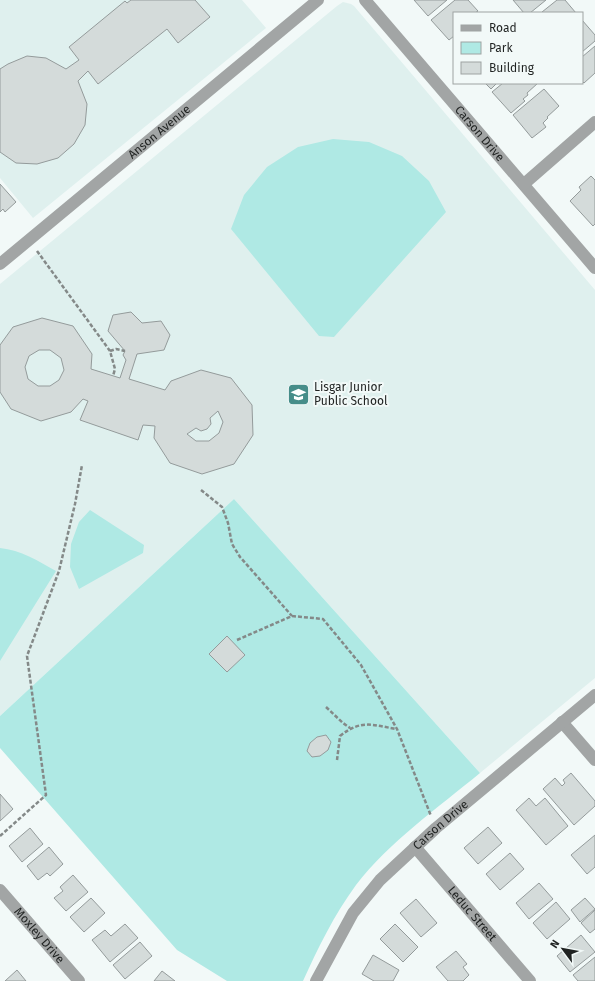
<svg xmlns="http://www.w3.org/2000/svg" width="595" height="981" font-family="'Fira Sans',sans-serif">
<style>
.built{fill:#dff0ee}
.green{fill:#afe9e4}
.building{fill:#d4dbda;stroke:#949b9b;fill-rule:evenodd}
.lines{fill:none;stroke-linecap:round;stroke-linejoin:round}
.path{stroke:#848988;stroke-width:2.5;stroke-dasharray:4 2;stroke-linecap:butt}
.minor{stroke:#a2a5a5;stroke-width:12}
.labels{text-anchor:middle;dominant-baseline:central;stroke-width:4;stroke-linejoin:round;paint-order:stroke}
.street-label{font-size:12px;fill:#1f2221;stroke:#f2f9f8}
.poi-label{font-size:12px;fill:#1f2221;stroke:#f2f9f8;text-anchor:start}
</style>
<rect width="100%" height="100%" fill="#f2f9f8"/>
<!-- built -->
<path class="built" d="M0 0H242L266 28 33 218 0 178Z
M343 2 351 4 354 6 595 290V678L480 773 234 499 0 716V284L337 6Z"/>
<!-- green -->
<path class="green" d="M333 139 369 142 402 156 429 181 446 212 334 337 319 336 231 229 244 195 267 167 298 147Z
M234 499 480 773C439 807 388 843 356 885 334 915 318 948 303 981H227L177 950 0 748V716Z
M90 510 144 545 143 553 79 589 70 567 71 544 79 522Z
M0 548C21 550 38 561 56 571L0 661Z"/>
<!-- building -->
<path class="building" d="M131 0H195L210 17 178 43 167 29 98 84 88 71 78 81 87 104 85 125 74 144 58 158 37 164 16 163 0 152V69L8 64 27 56 46 58 66 69 79 60 69 47 125 1 127 3Z
M414 0H447L428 16Z
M455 0H468L478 11 475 13H454V36L449 40 431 20Z
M513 0H546L530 13H524Z
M557 0H565L576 13H543L542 12Z
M582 20 595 35V41L582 52Z
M595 46V73L584 83 582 81V57Z
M485 83H497L491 89Z
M503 83H538L527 93 528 95 523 99 525 101 511 113 492 92Z
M544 89 559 106 547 117 548 118 543 123 546 127 532 138 513 115Z
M591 176 595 180V224L593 226 570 201 581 190 579 187Z
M0 184 16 202 5 212 3 209 0 212Z
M131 312 142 323 161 321 170 335 164 350 137 354 129 379 165 390 171 381 201 370 231 378 252 405 253 435 234 464 202 474 170 463 154 438 155 426 143 425 138 440 80 420 88 401 83 399 71 412 41 421 11 409 0 392V345L13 327 42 318 73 326 92 354 91 369 120 378 126 360 123 355 125 351 108 331 113 315ZM39 350H50L61 358 64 370 59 380 50 386H38L28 379 25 367 29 356ZM218 411 223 422 219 433 209 441H196L187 434 196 428 201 431 207 429 211 424 210 418Z
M227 636 245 655 227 672 209 654Z
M326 735 331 742 328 750 320 756 312 757 307 751 310 743 317 737Z
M571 773 595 801V806L574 825 543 789 555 778 562 786 565 783 563 780Z
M0 794 13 809 0 821Z
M529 798 536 806 545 798 568 826 546 845 516 810Z
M488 827 502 843 478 864 464 848Z
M30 828 43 844 22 862 9 846Z
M595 835V867L587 874 571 855Z
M49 847 63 864 50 876 47 873 38 880 27 866Z
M510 853 524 869 500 890 486 874Z
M73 875 88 892 66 911 54 898 63 891 60 887Z
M539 883 553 899 529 919 516 903Z
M91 898 105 913 84 932 70 917Z
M585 898 595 909 580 922 571 910Z
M416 899 437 923 421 937 400 913Z
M556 902 570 919 547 939 533 923Z
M595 910V929L590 933 581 923Z
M125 924 138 938 110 962 92 940 105 930 111 936Z
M395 924 418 947 403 962 380 939Z
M581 935 595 952 570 972 557 956Z
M140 942 152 956 125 979 113 965Z
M456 951 467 964 463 967 469 975 463 981H448L436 967Z
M373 955 399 970 393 981H374L362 974Z
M595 957V981H578L573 975Z
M17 970 26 981H5Z
M162 971 175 981H154Z"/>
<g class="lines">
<!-- path -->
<path class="path" d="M37 251 110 351 115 369 113 376
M110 351 116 349 125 351
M201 490 222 507 228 523 232 544 240 557 292 616
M237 640 292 616 323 619 361 665 397 729 431 816
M326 707 343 723 350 728
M337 760 340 736C361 719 373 725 396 729
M0 836 46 795 27 656 59 571 75 504 82 465"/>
<!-- minor -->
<g class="minor">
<path id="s1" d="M365 0 595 268"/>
<path d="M524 184 595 122"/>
<path id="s2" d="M0 264 318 0"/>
<path d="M562 722 595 760"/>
<path id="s3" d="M415 847 530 981"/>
<path id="s4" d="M0 890 79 981"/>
<path id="s5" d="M316 981 353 913 380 880 436 828 595 695"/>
</g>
</g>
<!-- icons -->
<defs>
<symbol id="school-square" viewBox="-11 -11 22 22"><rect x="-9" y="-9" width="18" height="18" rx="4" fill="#468d89" stroke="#f2f9f8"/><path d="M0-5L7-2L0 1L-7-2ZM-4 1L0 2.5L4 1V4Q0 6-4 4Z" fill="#fff"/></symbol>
</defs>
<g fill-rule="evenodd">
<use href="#school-square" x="286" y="382" width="25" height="25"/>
</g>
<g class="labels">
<!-- street labels -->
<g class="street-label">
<text stroke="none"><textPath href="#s2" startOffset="207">Anson Avenue</textPath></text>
<text stroke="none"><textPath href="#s1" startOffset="176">Carson Drive</textPath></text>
<text stroke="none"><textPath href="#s5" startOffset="202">Carson Drive</textPath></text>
<text stroke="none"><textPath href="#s3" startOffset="88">Leduc Street</textPath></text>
<text stroke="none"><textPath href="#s4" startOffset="60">Moxley Drive</textPath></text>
</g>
<!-- poi labels -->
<g class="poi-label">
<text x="314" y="387">Lisgar Junior<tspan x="314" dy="14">Public School</tspan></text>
</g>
</g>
<!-- legend -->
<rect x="453" y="12" width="130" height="72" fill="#f2f9f8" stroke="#9ea3a2"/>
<rect x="461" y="25" width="20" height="6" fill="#a2a5a5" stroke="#9ea3a2"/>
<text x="489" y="32" font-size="12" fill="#1f2221">Road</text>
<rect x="461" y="42" width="20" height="12" fill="#afe9e4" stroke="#9ea3a2"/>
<text x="489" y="52" font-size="12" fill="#1f2221">Park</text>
<rect x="461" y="62" width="20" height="12" fill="#d4dbda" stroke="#9ea3a2"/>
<text x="489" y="72" font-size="12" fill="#1f2221">Building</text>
<!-- north arrow -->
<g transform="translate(563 949) rotate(302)" stroke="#f2f9f8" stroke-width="3" paint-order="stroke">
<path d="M0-3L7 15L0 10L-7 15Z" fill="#1f2221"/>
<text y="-6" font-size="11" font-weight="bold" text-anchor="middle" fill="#1f2221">N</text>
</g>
</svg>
